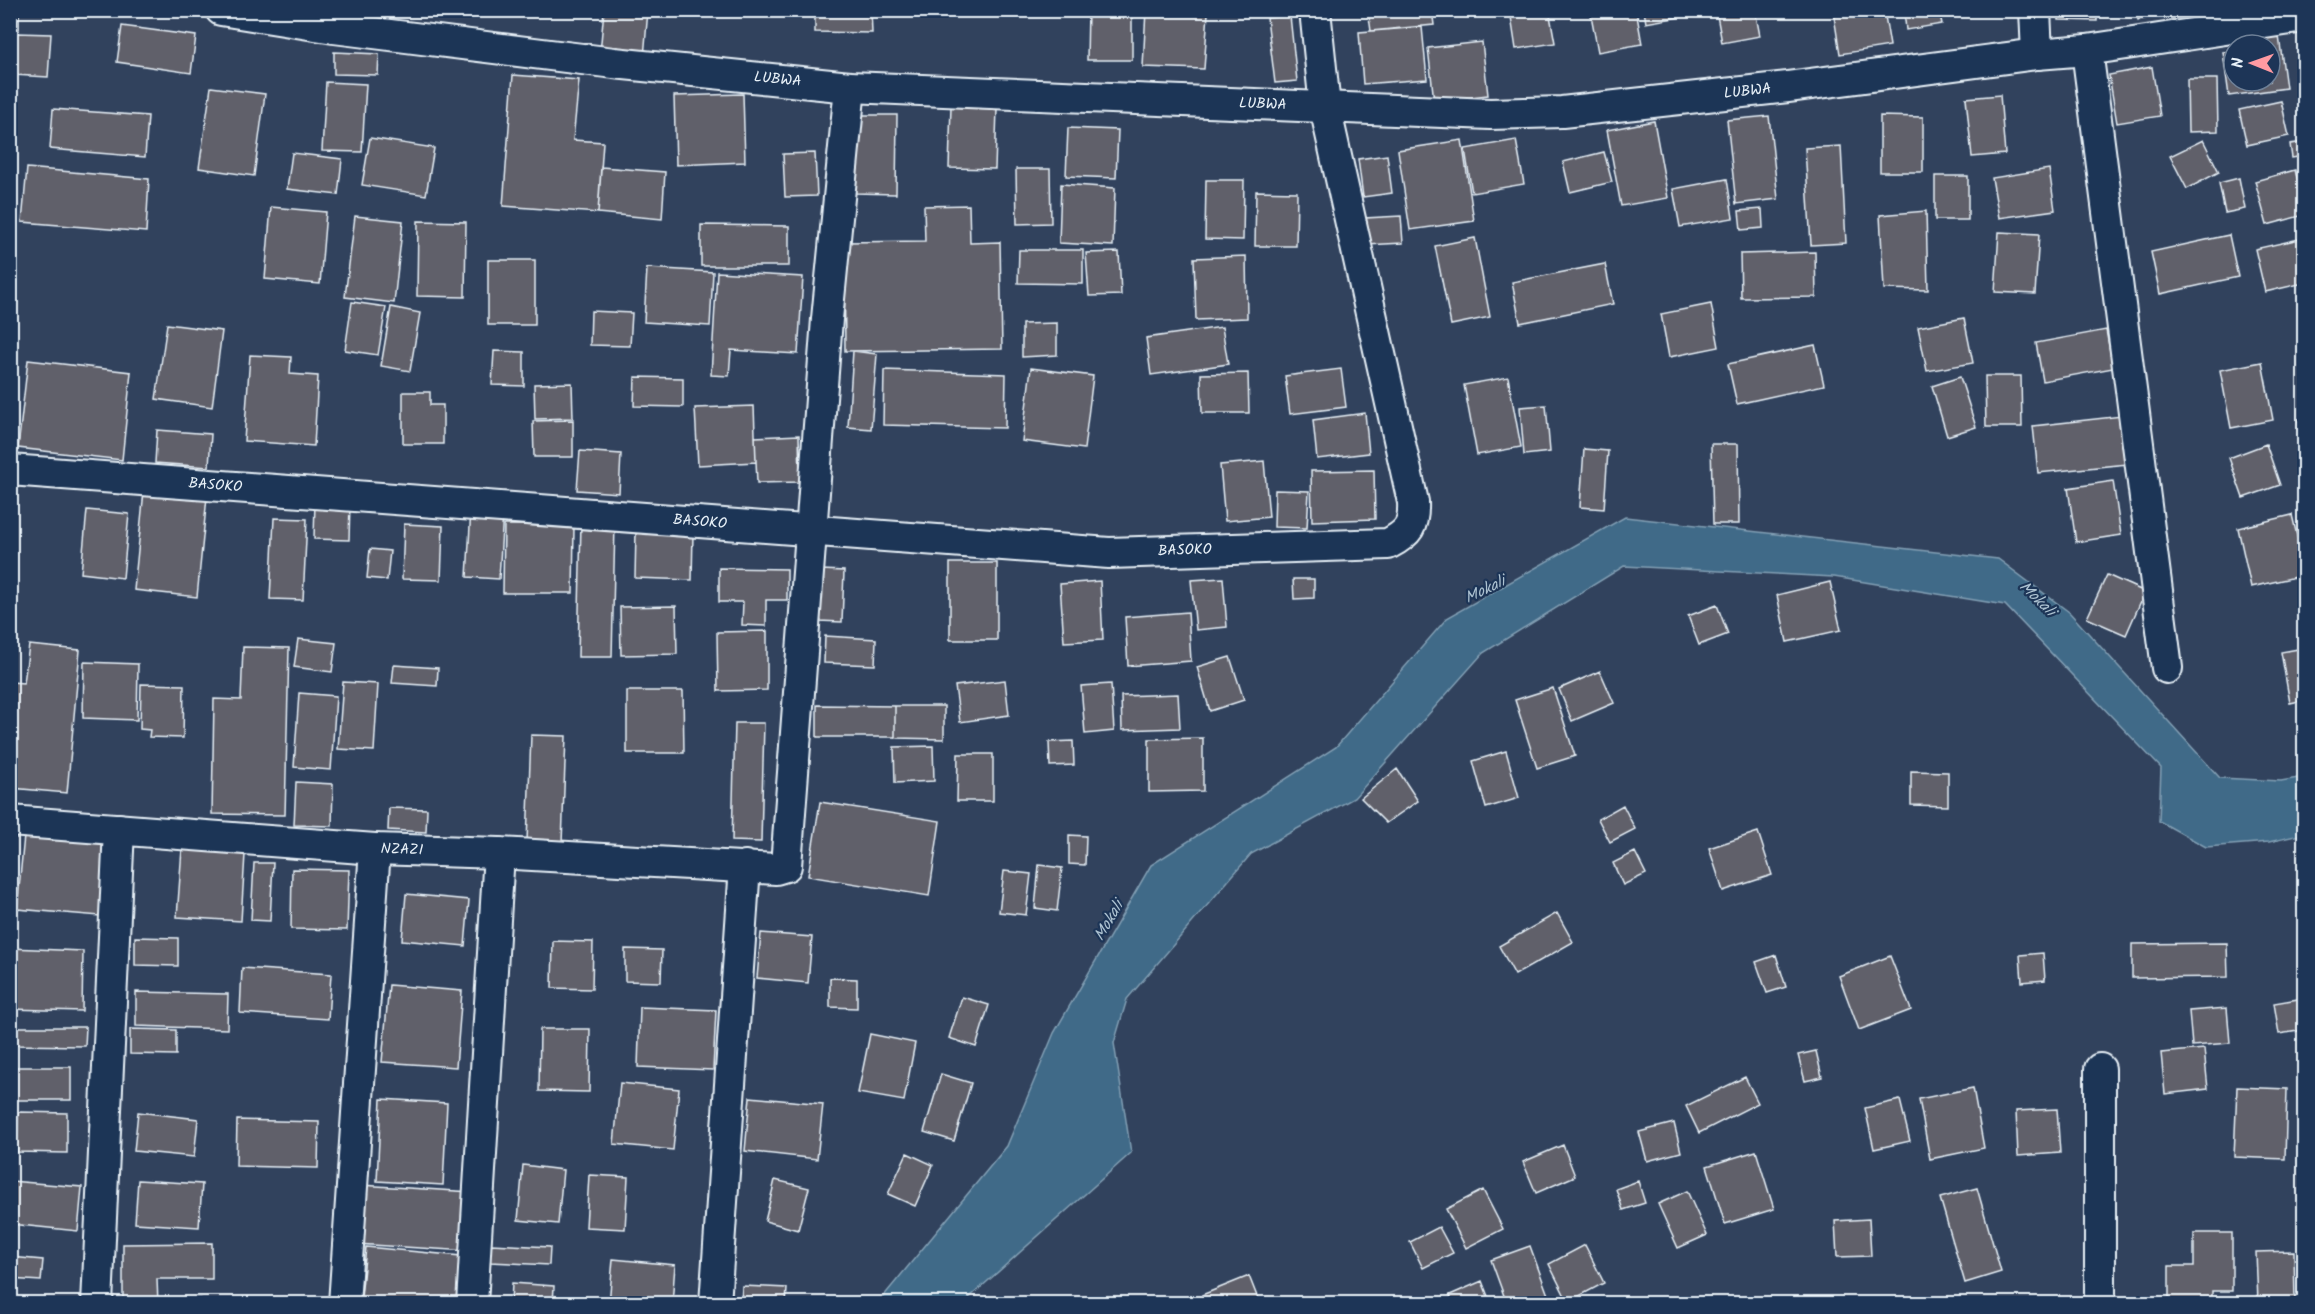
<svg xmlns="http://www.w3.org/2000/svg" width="2315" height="1314" font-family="Kalam,sans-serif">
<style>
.water{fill:#406a88;stroke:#83a0b5;stroke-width:1.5}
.building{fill:#61606b;stroke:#e8f1f8;stroke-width:1.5}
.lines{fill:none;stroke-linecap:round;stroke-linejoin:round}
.street-casing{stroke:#e8f1f8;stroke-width:34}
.street{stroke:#1d3557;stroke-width:30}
.labels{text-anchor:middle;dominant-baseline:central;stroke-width:4.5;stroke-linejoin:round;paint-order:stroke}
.street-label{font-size:15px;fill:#e8f1f8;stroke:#1d3557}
.water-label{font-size:16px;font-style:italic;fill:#adc2d1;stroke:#1d3557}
</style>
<rect width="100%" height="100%" fill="#31425d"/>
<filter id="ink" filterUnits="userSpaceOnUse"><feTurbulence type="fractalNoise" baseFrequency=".0167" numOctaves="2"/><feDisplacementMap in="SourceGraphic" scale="12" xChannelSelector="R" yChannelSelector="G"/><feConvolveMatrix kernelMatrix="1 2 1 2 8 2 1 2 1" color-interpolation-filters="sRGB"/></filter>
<g filter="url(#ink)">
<!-- water -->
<path class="water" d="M1625 517 1998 559 2069 612 2220 778 2281 781 2304 777V834L2269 842 2206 847 2159 821 2161 768 2005 605 1834 577 1624 566 1483 653 1354 798 1251 854 1127 999 1114 1043 1131 1153 970 1297 967 1303H878L1007 1146 1054 1033 1151 865 1336 747 1447 618Z"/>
<!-- building -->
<path class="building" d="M10 10H19V29H14V42L10 41Z
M604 10H648L644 57 600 53Z
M815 10H871L872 33 815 32Z
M872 10H897V16L871 13Z
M1088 10H1132V60H1087Z
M1146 10 1208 13 1204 69 1143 67Z
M1368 10H1432L1434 25 1371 31Z
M1510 10H1549L1555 43 1516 49Z
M1590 10H1636L1642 44 1598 52Z
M1644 10H1702V13L1646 23Z
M1716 10H1755L1760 36 1722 43Z
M1833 10H1884L1890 46 1840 54Z
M1904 10H1939L1942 24 1906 30Z
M2059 10H2097V21L2059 20Z
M2136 10H2175V13L2138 20Z
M2206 10H2260L2208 24Z
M1290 16 1297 81 1275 83 1267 18Z
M122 26 196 36 191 73 117 62Z
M1422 27 1427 79 1363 84 1359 32Z
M16 33 51 34 48 77 14 75Z
M2279 36 2286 88 2229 96 2223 52 2234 51V81H2270V45H2241L2240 41Z
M1482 42 1488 95 1434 101 1428 48Z
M334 52 379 54 378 75 334 74Z
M2152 67 2160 116 2117 123 2109 75Z
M513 75 579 80 573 140 603 142 598 213 503 206Z
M2187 79H2217L2218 131 2188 132Z
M326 82 366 84 362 152 322 151Z
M211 87 265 94 254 176 199 168Z
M743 94 745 162 676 165 674 96Z
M2000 95 2005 154 1972 157 1966 98Z
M2281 101 2289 136 2247 145 2239 110Z
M951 106 997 108 995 169 949 168Z
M53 109 148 116 145 157 50 149Z
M856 115H897L896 194 855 193Z
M1769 116 1778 199 1736 204 1727 120Z
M1880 116 1923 117V172H1880Z
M1654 121 1668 198 1621 206 1607 130Z
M1068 128 1118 130 1116 178 1066 176Z
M370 138 434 148 426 195 362 185Z
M1462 140 1474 221 1410 230 1398 150Z
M1516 140 1524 184 1472 193 1465 149Z
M2203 140 2219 172 2187 189 2170 156Z
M2304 142V156L2292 158 2290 144Z
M1841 146 1846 243 1811 245 1805 148Z
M1604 152 1612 182 1570 192 1563 162Z
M292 153 342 159 338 195 287 189Z
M815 153 817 196 785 197 783 154Z
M1387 155 1392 193 1363 197 1358 159Z
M601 167 665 172 662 219 598 213Z
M27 168 149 179 146 232 22 222Z
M1016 169H1050L1051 223 1017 224Z
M2049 169 2055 210 1999 218 1992 178Z
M2295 170 2304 204V215L2267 225 2255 181Z
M1935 176H1968V220H1935Z
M2239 178 2245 209 2225 213 2219 183Z
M1727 179 1733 218 1680 227 1673 189Z
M1206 180H1244L1243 240 1205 239Z
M1061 184 1115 188 1113 246 1059 243Z
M1256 191 1297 192 1296 246H1255Z
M969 205 970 243 1000 242 1002 349 845 351 844 242 925 241 924 206Z
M271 207 326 212 320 284 265 279Z
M1762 209 1763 228 1741 230 1739 211Z
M1926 211 1928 290 1884 289 1880 215Z
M355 216 403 221 394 303 345 297Z
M1401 216 1403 243 1366 245 1365 218Z
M418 221 466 222 465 297 417 296Z
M701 225 789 226V266H701Z
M1999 232 2039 234 2035 294 1995 292Z
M2229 235 2238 277 2160 294 2151 252Z
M1475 238 1490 317 1451 325 1435 246Z
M2304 238V283L2265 292 2255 249Z
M1019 250H1083V284L1018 283Z
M1119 252 1121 295 1089 296 1086 253Z
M1815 252 1816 297 1741 298 1740 254Z
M1246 256 1247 318 1196 320 1194 258Z
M488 260H535V325H488Z
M1605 264 1613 304 1520 323 1512 282Z
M647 268 713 272 710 326 644 322Z
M717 272 803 277 798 354 731 350 729 376 711 375Z
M352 302 386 307 378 355 345 350Z
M1711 304 1719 347 1669 357 1661 314Z
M391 307 420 313 410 371 381 366Z
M591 311 632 313 630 346 590 345Z
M1964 318 1973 363 1927 371 1918 327Z
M1057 323V355L1022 357V324Z
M167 324 222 331 212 407 156 399Z
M1222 327 1228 364 1151 375 1146 338Z
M2106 330 2113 368 2043 381 2036 343Z
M1815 345 1824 385 1737 404 1728 364Z
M494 351 524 352V386L492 385Z
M853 351 877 354 871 429 848 427Z
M250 355 291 357 290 374 318 376 314 446 244 441Z
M28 360 131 372 122 460 18 448Z
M2262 362 2273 420 2231 428 2220 370Z
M1031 368 1093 376 1084 449 1022 441Z
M1341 369 1346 407 1290 414 1285 376Z
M884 370 1006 374 1005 428 883 425Z
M1248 373 1249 413H1202L1201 374Z
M1985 376H2021L2022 427H1986Z
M635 377 683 378V407L634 406Z
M1508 377 1521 447 1477 455 1464 385Z
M1960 377 1976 427 1947 436 1932 386Z
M572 383 573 418 535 419 534 384Z
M403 392H430V405H443V444H403Z
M1546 405 1550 452 1524 455 1520 407Z
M754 406 756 462 698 465 695 408Z
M1365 413 1369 453 1317 459 1313 420Z
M2122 416 2127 464 2038 473 2033 426Z
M2304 418V452L2298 419Z
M573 420V457H534L533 421Z
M157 430 211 434 209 467 155 463Z
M799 435 800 482 757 483 755 437Z
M1711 444H1738L1739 524H1713Z
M2266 444 2280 485 2243 498 2229 458Z
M1584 449 1608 451 1604 509 1580 507Z
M580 451 621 454 619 493 577 490Z
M1264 461 1269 517 1225 521 1220 465Z
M1374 470 1375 519 1312 521 1311 471Z
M2113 481 2121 535 2076 542 2068 488Z
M1275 490 1309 491 1307 528 1274 527Z
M144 491 207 497 197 597 134 590Z
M315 502 350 503 349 540 314 539Z
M471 509 503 511 499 579 467 577Z
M87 510 129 514 123 578 81 573Z
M2292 515 2304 565V575L2251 587 2238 528Z
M274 518 307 519 303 600 270 599Z
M581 522 615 523 612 657H578Z
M404 524 443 526 441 580 402 579Z
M504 525H574L573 593H503Z
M636 531 693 533 692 580 635 578Z
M370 549 390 551 387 580 367 578Z
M950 563H997V640H950Z
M719 568 787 569V600H766V626L742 625 743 602H719Z
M821 570 844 571 842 622 819 621Z
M2107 575 2145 592 2126 635 2087 618Z
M1223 578 1227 627 1196 630 1191 580Z
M1293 579H1314V598L1294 599Z
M1100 581 1103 640 1064 642 1060 584Z
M1830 582 1841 630 1787 642 1777 595Z
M1717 605 1728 634 1699 645 1688 616Z
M676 606 677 654 621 655 620 607Z
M1188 612 1191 661 1128 666 1125 617Z
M767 631V690L718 691 717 632Z
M825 636 876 639 875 665 824 663Z
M298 639 336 643 332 672 294 667Z
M29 645 80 650 67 793 11 788 16 737H10V682L24 683Z
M243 647 289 648 285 815 212 814 214 699 241 700Z
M2304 648V700L2290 703 2281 652Z
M1230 657 1244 700 1210 711 1197 667Z
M84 662 138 664 137 720 83 718Z
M394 665 438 668 437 686 392 683Z
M1600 671 1614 703 1572 721 1559 689Z
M1005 680 1009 715 960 722 955 686Z
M343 682 378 684 374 751 338 749Z
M141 684 184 685 183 738 149 737 150 730 140 729Z
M1111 684 1114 731 1085 734 1081 686Z
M1553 688 1575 756 1537 768 1515 700Z
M627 691H683L684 753H627Z
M299 693 336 696 331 770 294 767Z
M1178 694 1180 728 1122 730 1121 696Z
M817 705 895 706V737H817Z
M895 706H944V739L895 738Z
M735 723H764L761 842 732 841Z
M531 735 566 736 562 843 527 842Z
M1203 738V791L1149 792V739Z
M1073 741 1074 765 1050 766 1049 742Z
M933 746 934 781 895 783 894 747Z
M1506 751 1519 798 1486 808 1473 761Z
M958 754H993V801H957Z
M1397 769 1418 801 1386 823 1361 798Z
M1911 771 1948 772V806L1911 805Z
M296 782 333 784 332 826 294 825Z
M820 802 940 821 929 896 808 876Z
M1623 805 1635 829 1610 842 1598 819Z
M389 808 427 809 426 832 388 830Z
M1758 832 1772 875 1723 891 1709 848Z
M1069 835 1086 836 1085 865 1069 864Z
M24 836 116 844 112 917 17 909Z
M182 849 245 854 241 921 177 917Z
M1635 852 1646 874 1623 885 1613 863Z
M254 863H273L270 921 251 920Z
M1039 865 1062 868 1057 911 1035 908Z
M292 869 349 870 347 930 291 929Z
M1004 871 1031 874 1026 915 999 912Z
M406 894 469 900 465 946 402 940Z
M1557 913 1573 942 1515 975 1499 946Z
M761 933 812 937 808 983 757 978Z
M135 937 178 938V966L135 965Z
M553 941 593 942 592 989 552 988Z
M2227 943 2228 977 2132 978V944Z
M10 948 83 951 82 1011 10 1009Z
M625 949 662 950 661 982 625 981Z
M2043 953 2045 980 2022 982 2020 955Z
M1776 955 1786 987 1767 993 1756 962Z
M1890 956 1911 1010 1859 1030 1839 976Z
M242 968 331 974 328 1019 240 1013Z
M830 978 857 979V1008L830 1007Z
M389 985 462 991 456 1067 382 1062Z
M136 992 228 994 227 1029 136 1026Z
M962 997 989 1005 976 1047 949 1038Z
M2304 998V1030L2279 1034 2274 1003Z
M640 1007 716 1010 713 1070 638 1067Z
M2227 1008 2230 1043 2192 1046 2189 1011Z
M10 1027H86L85 1046 10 1045Z
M130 1029 176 1030V1055L130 1054Z
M540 1029H590L589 1092 539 1091Z
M870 1034 915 1043 904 1101 858 1093Z
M2204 1049 2208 1089 2165 1094 2161 1053Z
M1816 1051 1822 1077 1805 1081 1798 1055Z
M10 1067H71V1100H10Z
M941 1074 971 1083 954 1141 924 1132Z
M1745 1077 1758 1103 1699 1133 1686 1106Z
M620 1083 679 1089 673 1150 614 1144Z
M2237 1087 2287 1089 2285 1159 2234 1157Z
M1973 1088 1984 1148 1930 1159 1919 1099Z
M750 1097 823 1104 817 1159 745 1151Z
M381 1099 447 1103 443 1185 377 1181Z
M1900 1100 1910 1141 1874 1149 1865 1108Z
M2057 1109 2060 1153 2018 1156 2016 1111Z
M18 1112 67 1113V1153L17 1152Z
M138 1112 198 1119 194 1157 134 1151Z
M237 1120 319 1122 318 1168 236 1166Z
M1674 1123 1681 1152 1647 1161 1639 1132Z
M1563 1145 1575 1176 1536 1193 1523 1162Z
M1756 1151 1774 1209 1725 1224 1707 1166Z
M907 1153 933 1165 915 1206 888 1194Z
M523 1165 563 1170 558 1224 518 1220Z
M589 1175 628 1177 625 1229 586 1227Z
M138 1180 202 1184 199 1227 135 1223Z
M775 1180 809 1188 798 1230 765 1221Z
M10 1181 82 1187 78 1231 10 1224Z
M1638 1181 1645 1203 1623 1210 1616 1189Z
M360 1185 472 1192 468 1251 356 1244Z
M1977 1188 2001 1272 1965 1283 1940 1198Z
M1483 1190 1503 1229 1466 1248 1446 1209Z
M1687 1191 1707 1235 1678 1248 1658 1204Z
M1869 1219 1871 1256 1837 1257 1835 1221Z
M1439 1227 1453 1253 1423 1268 1410 1242Z
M2194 1233H2232V1291H2212V1304H2169V1266H2194Z
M212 1243V1279H157L158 1304H123V1244Z
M490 1244 550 1247 549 1265 490 1262Z
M1585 1245 1604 1283 1568 1302 1549 1264Z
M1530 1246 1548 1295 1524 1304H1507L1491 1260Z
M366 1247 461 1256 457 1304H419L361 1298Z
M2294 1251 2295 1301 2258 1302 2256 1252Z
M10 1257 43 1260 41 1281 10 1279Z
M613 1259 675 1265 672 1304H609Z
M1249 1276 1260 1304H1206L1202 1295Z
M1482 1281 1491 1304H1453L1450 1295Z
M512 1283 554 1286 553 1304H511Z
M742 1286 787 1288 786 1304H741Z
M168 1299H201V1304H168Z"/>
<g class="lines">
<defs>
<g id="street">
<path id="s1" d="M221 10 334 28 614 63 850 87 1490 114 1562 112 1788 87 2037 54 2087 50 2304 17"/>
<path d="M2035 10 2037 54"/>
<path d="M2087 50 2167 668"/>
<path id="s2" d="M10 470 1109 553 1388 544C1409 533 1414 526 1413 502L1325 107 1315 10"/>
<path id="s3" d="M10 821 375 849 499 853 776 869 786 866 827 319 850 87"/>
<path d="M2100 1069V1304"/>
<path d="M97 1304 119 829"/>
<path d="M344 1304 375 849"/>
<path d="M472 1304 499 853"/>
<path d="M715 1304 745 866"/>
</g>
</defs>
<!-- street casing -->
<use href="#street" class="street-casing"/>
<!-- street -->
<use href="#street" class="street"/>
</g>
</g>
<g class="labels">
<!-- street labels -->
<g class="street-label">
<text stroke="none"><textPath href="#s1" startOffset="561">LUBWA</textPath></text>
<text stroke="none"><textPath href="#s1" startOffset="1533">LUBWA</textPath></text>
<text stroke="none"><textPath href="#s1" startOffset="1047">LUBWA</textPath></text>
<text stroke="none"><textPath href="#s2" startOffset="206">BASOKO</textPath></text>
<text stroke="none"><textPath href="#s2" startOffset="692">BASOKO</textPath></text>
<text stroke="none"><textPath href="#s2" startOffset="1178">BASOKO</textPath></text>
<text stroke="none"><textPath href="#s3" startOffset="393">NZAZI</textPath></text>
</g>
<!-- water labels -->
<g class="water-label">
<text transform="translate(1485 590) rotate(-26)">Mokali</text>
<text transform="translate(2037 599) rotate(44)">Mokali</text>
<text transform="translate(1109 921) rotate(-60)">Mokali</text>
</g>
</g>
<!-- margin -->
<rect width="2315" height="1314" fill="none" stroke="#1d3557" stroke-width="36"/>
<rect x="18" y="18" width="2279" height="1278" fill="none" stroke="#e8f1f8" stroke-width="2" filter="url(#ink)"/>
<!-- north arrow -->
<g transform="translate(2252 63) rotate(271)"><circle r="28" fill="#1d3557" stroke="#6e8097" stroke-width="1.5"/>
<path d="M0-4.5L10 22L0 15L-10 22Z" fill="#ff9aa2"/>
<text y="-9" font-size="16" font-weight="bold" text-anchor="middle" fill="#e8f1f8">N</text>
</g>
</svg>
